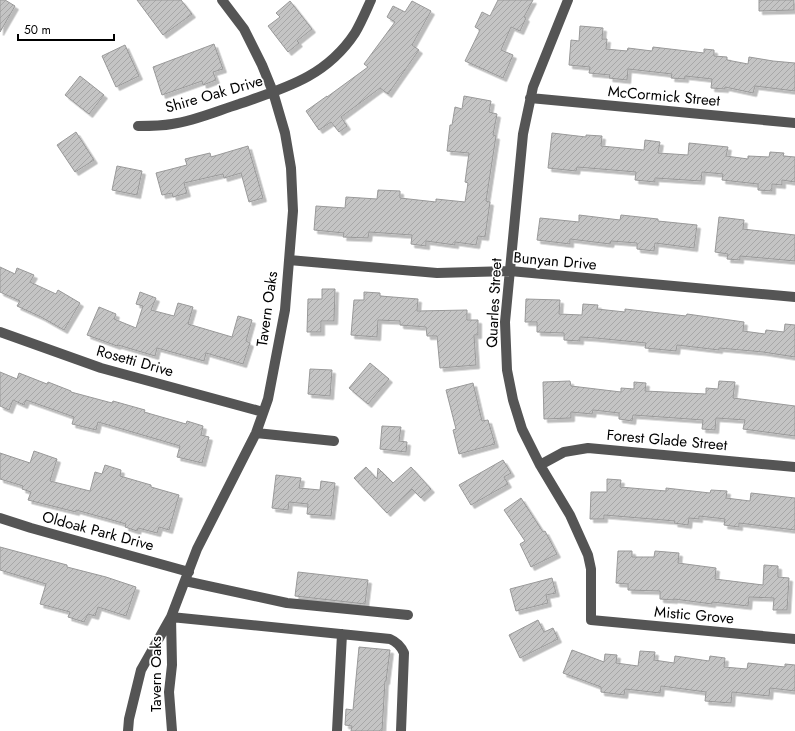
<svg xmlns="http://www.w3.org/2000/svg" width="795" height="731" font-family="Jost,sans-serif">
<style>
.building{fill:url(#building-hatch);stroke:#999;filter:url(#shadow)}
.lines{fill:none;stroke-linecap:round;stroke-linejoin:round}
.minor{stroke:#555;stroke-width:10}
.labels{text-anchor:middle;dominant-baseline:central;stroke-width:3.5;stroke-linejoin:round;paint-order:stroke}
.street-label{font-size:15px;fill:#000;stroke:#fff}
</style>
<defs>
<pattern id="building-hatch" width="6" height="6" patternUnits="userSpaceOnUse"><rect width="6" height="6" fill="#c4c4c4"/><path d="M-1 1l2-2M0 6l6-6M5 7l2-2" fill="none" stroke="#a7a7a7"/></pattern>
<filter id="shadow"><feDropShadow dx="3.5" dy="3.5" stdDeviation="0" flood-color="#0004"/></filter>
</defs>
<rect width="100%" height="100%" fill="#fff"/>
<!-- building -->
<path class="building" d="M0 0H5L15 6 0 32Z
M137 0H181L192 14 163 35Z
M498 0H533L524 17 526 18 520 31 511 27 501 50 513 55 503 78 465 61 480 30 475 27 482 12 490 16Z
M759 0H794V10L759 11Z
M290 1 312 29 297 41 299 43 288 52 268 26 280 17 276 13Z
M412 1 431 11 412 45 419 50 402 74 388 94 380 88 341 117 347 126 339 132 331 122 319 130 306 111 327 96V97L368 67 364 64 395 22 387 17 393 6 405 12Z
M580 26 603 28 602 39H607L606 49 627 51 628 48 652 51 653 47 704 53V49L714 50V56L727 57V60L748 64 749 57 773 61 795 63V91L755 86 753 93 725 87V89L711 88 712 79 685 76V79L671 78 672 74 628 69 627 80 609 78 610 75 589 73 590 67 569 65 571 40 579 41Z
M214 44 223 69 213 72 216 80 203 85 202 81 162 95 153 67Z
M125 45 139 76 116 87 102 56Z
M80 76 104 95 89 114 65 95Z
M464 96 491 101 489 112 497 114 493 135 496 136 486 201 490 202 485 237 478 236 476 245 455 242V245L426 241V246L411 244 412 235 369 232 368 238 343 237 344 233 314 230 316 206 345 208 346 197 377 199 378 190 400 191V198L436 202V199L465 202 468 183 465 182 469 153 447 151 450 125H452L455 107 462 109Z
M76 132 94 160 75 172 57 145Z
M552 133 586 137V135L602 136 601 146 644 150 645 140 660 142 658 153 688 155 689 143 728 147 726 156 748 159V156L769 157 770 152 784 153 783 156 795 157V182L782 180V185L772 184V191L758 190V184L722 180 723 174 702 172 701 181 655 178V182L635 180 636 172 577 167 576 171 548 168Z
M248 146 263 198 249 202 241 173 224 178 223 174 184 183 187 193 173 197 172 193 162 195 156 173 187 165 185 159 210 153 211 157Z
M117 166 142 171 137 195 112 190Z
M579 215 620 220 621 215 658 219V221L697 225 694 248 655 243 654 251 637 249V243L611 241 610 244 570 239V244L537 240 540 218 579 222Z
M719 217 744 220 743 229 795 235V261L740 256V260L727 259 728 254 715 252Z
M0 267 15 274 17 268 34 275 30 282 56 294 58 290 80 303 64 330 41 317 17 306 20 301 0 292Z
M322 289H335L334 321H321V332H307L308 299H322Z
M140 292 156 298 151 310 174 316 178 303 193 307 188 324 232 337 238 316 252 320 246 341 250 343 243 364 206 353 204 361 157 348 155 356 118 345 117 346 87 335 99 307 116 314 114 319 136 328 143 306 136 304Z
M364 292 380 293V296L418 299 417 311 467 310V320H478V335H474L476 365 440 368 437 336H427L426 327 400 325V321L378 320 377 337 351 335 354 300H364Z
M526 299 560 300 559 314 582 315 583 304 598 305 597 309 625 312V309L686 316 687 314 744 322 743 331 765 334 766 330 784 332 785 324 795 325V357L763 352 719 348V350L677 345 676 351 645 348 646 343 595 338 580 337V341L564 340V333L537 332V322H525Z
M370 363 389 379 368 404 349 388Z
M310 369 332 370 330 396 308 394Z
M0 372 17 379 19 373 47 384 48 382 71 391V392L112 403 113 401 145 410 144 412 186 424 187 421 203 426 201 435 209 437 202 463 177 457 180 446 98 422 96 430 72 424 74 417 26 400 24 405 13 400 9 410 0 406Z
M570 381 571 386 621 392V388L634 389V382L646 383 645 391 706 394V388L718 389 719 381 735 382 733 398 795 406V436L743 429 745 420 716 418 715 430 702 429 703 420 633 415 632 421 619 419V413L593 410 592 414 571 412V418L544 419 543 382Z
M473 383 482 421 488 420 495 444 459 454 453 430 456 429 446 390Z
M382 426 401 427 399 441 407 442 406 452 380 449Z
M34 451 57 459 50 481 90 491 95 472 102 474 105 465 121 470 120 476 151 485V487L179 495 169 530 159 527 157 533 138 528 137 531 125 527 126 524 76 510V512L28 500 31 492 22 489 23 486 0 479V453L30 463Z
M503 460 511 473 504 477 508 484 471 505 459 485Z
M366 467 377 479 378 468 393 483 411 467 431 489 421 498 412 489 387 513 354 478Z
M276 475 301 478 299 488 320 490 321 481 335 483 331 516 307 514 308 504 289 502 288 510 272 508Z
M607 479 621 480 620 487 666 491V488L710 493 711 490 727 491 726 498 750 501 751 493 795 498V530L739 523V527L724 525 725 519 699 516V519L689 518 688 525 674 523 675 521 604 515V519H590L591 492H607Z
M521 498 543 532 545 531 557 554 531 567 520 544 525 541 504 510Z
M0 547 67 565V567L106 577 136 587 126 616 98 607 95 616 88 614 84 622 68 617 70 612 40 604 46 584 0 570Z
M618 551H632V557H654L655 551 679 553 678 563 716 568 715 579 763 585 764 565 778 566V577L789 578 787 610H773L774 598 749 597 748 606 712 602V604L674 599V600L660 599V591L628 590V584L616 583Z
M298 572 368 580 365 604 295 596Z
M552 578 556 593 546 595 548 603 516 611 510 589Z
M538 620 544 632 553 628 558 639 520 658 509 635Z
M359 647 390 650 386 681H385L382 731H351L352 726 345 725 346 709 353 710Z
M572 650 604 662 605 654 617 655 616 663 638 666 640 651 655 652 654 660 674 663 675 656 709 661 710 656 725 658 724 667 747 669 748 663 785 667V664L795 665V691L770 688 769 696 732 692 731 703 705 701 706 692 661 686 660 693 625 689 624 695 601 692V687L563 673Z"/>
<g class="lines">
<!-- minor -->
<path class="minor" d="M568 0 533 87 523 134 505 322 507 370 513 400 522 429 540 465 570 515 588 555 591 569V620L795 639
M530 98 795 123
M138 126C149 126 161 126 172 124 194 121 217 111 239 104 285 88 326 77 355 33 361 23 366 11 371 0
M289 260 437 273 510 271 795 297
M0 332 101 368 263 412
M256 433 334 441
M540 465 564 452 588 448 795 467
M0 518 31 528 189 572
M185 581 287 603 408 615
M171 617 390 639C397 642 401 646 404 653L401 731
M171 617 172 665 169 692 172 731
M128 731 129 719 141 670 171 617 197 549 256 433 268 399 285 310 293 211 291 168 285 133 273 92 262 65 244 29 222 0
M337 731 342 634"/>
</g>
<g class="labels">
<!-- street labels -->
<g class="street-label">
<text transform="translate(214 94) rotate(-16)">Shire Oak Drive</text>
<text transform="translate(664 96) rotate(5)">McCormick Street</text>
<text transform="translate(555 261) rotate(5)">Bunyan Drive</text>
<text transform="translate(494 303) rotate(-87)">Quarles Street</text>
<text transform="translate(267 309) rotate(-82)">Tavern Oaks</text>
<text transform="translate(135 361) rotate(16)">Rosetti Drive</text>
<text transform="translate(667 440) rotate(5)">Forest Glade Street</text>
<text transform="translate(98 531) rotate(15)">Oldoak Park Drive</text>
<text transform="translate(694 615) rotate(5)">Mistic Grove</text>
<text transform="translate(156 674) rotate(-90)">Tavern Oaks</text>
</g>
</g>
<!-- scale -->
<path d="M18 34v6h96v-6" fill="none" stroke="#000000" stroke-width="2"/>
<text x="24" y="34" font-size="12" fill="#000000" stroke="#ffffff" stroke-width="3" paint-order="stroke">50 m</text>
</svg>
